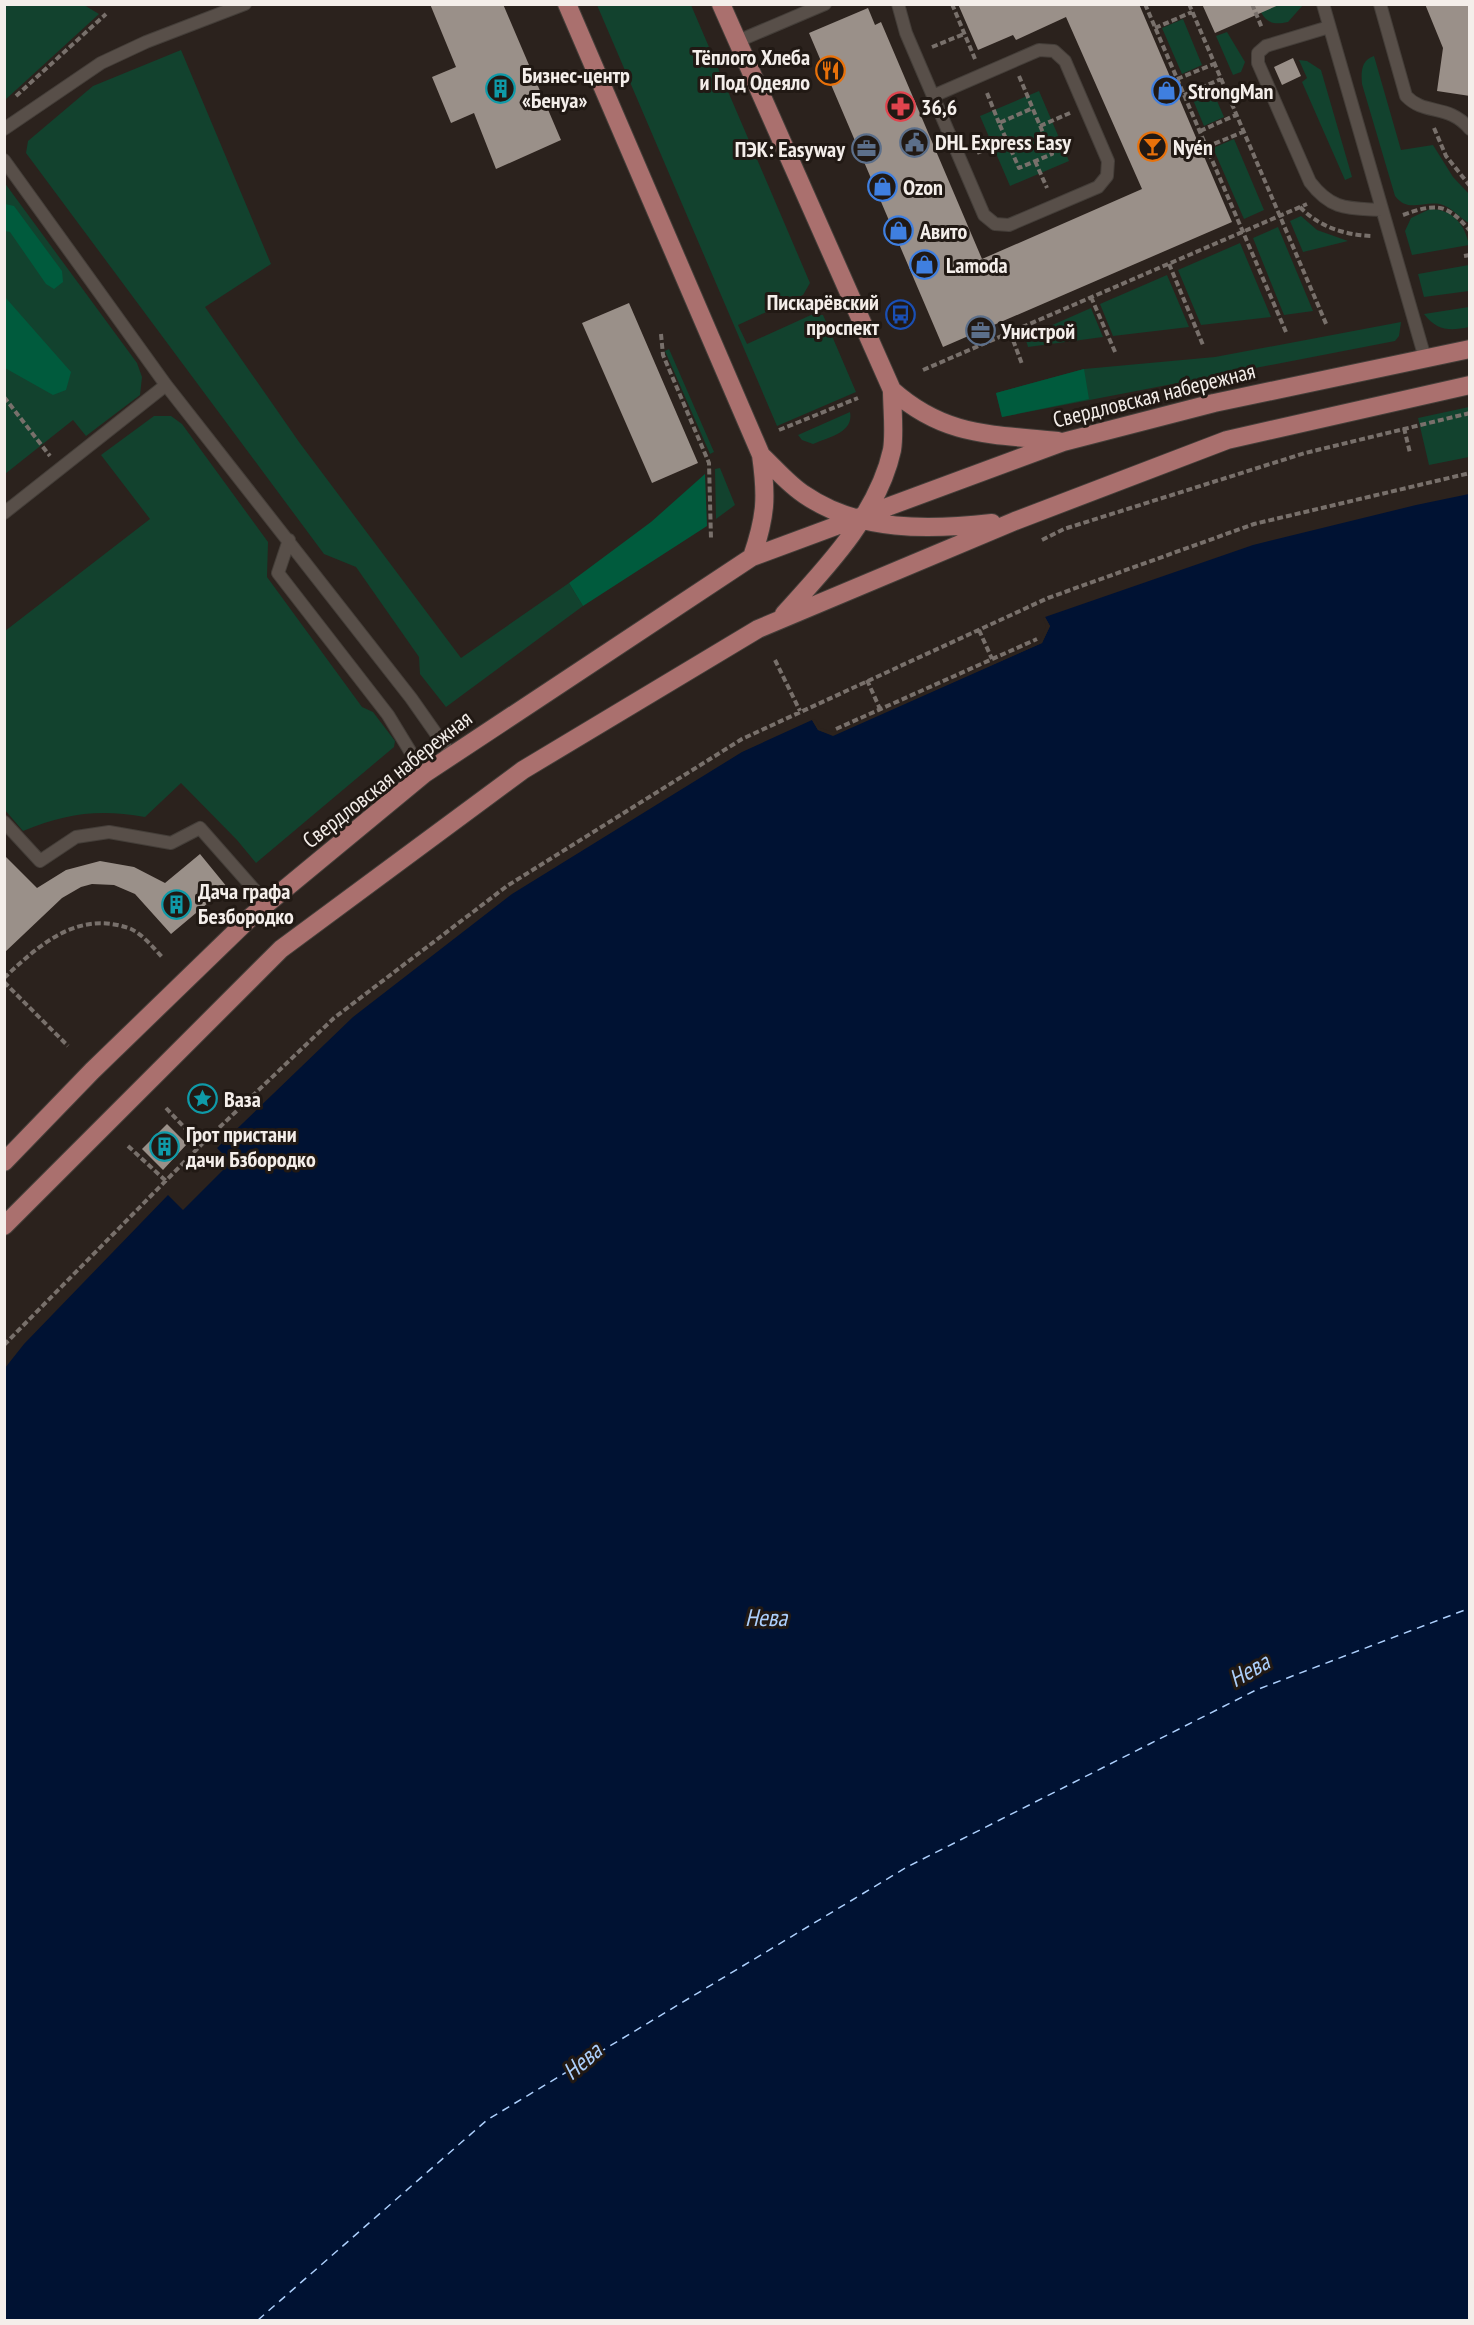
<svg xmlns="http://www.w3.org/2000/svg" width="1474" height="2325" font-family="'PT Sans Narrow',sans-serif">
<style>
.green{fill:#12422e}
.forest{fill:#005b3d}
.water{fill:#001233}
.pier{fill:#2b221d}
.lines{fill:none;stroke-linecap:round;stroke-linejoin:round}
.ferry{stroke:#accffc;stroke-width:1.5;stroke-dasharray:8 6;stroke-linecap:butt}
.building{fill:#9a9089}
.lane-casing{stroke:#443e39;stroke-width:14}
.primary-casing{stroke:#443e39;stroke-width:20}
.path{stroke:#78706b;stroke-width:4;stroke-dasharray:6 3;stroke-linecap:butt}
.lane{stroke:#584f49;stroke-width:12}
.primary{stroke:#aa706e;stroke-width:18}
.labels{text-anchor:middle;dominant-baseline:central;stroke-width:6;stroke-linejoin:round;paint-order:stroke}
.poi-label{font-size:22px;font-weight:bold;fill:#f4eeea;stroke:#211914;text-anchor:start}
.street-label{font-size:22px;fill:#f4eeea;stroke:#211914}
.water-label{font-size:24px;font-style:italic;fill:#accffc;stroke:#211914}
</style>
<rect width="100%" height="100%" fill="#2b221d"/>
<!-- green -->
<path class="green" d="M5 4 84 5 99 14 5 100Z
M597 5H691L810 283 803 295 738 325 747 344 811 315H823L856 392 777 426Z
M1257 5 1302 4 1303 5 1288 22C1270 26 1265 21 1257 5Z
M1183 19 1202 65 1182 74 1162 28Z
M1227 32 1245 62 1241 72 1233 75 1216 36Z
M181 50 271 264 205 307 299 442 461 658 569 583 583 606 446 707 420 674 419 657 356 567 324 554 26 153 28 141 93 86Z
M1374 56 1401 150 1433 145 1453 177 1469 194V223C1459 218 1452 207 1440 204 1422 201 1408 213 1395 196L1362 84C1361 72 1361 60 1374 56Z
M1299 60 1307 61 1321 70 1352 177 1345 180 1302 82 1307 78Z
M1211 87 1224 117 1204 126 1191 95Z
M1039 91 1069 161 1010 186 980 116Z
M1234 139 1264 210 1244 219 1213 148Z
M4 182 137 363 142 377 140 395 86 436 73 420 5 474Z
M1430 209C1452 209 1465 224 1469 245L1412 255 1405 231 1411 218Z
M1301 216 1317 230 1348 241 1303 252 1290 221Z
M1278 227 1313 311 1284 315 1253 238Z
M1240 243 1271 317 1201 325 1178 270Z
M1469 265V291L1424 297 1418 274Z
M1167 275 1189 327 1113 336 1100 304Z
M1469 307V327C1450 331 1437 331 1424 314Z
M1091 308 1103 337 1028 347 1025 337Z
M1401 322 1399 336 1395 341 1002 417 996 393 1084 369 1215 357Z
M669 349 714 452 710 454 665 351Z
M1469 407V457L1429 465 1418 418Z
M850 412C854 433 828 437 813 444L802 440 798 435Z
M154 416H171L182 424 268 542 267 577 362 707 373 712 395 741 394 747 256 863 237 840 181 783 145 817C99 809 67 813 23 831L5 810V631L150 519 101 455Z
M720 468 735 505 716 519 715 469Z"/>
<!-- forest -->
<path class="forest" d="M5 204 14 206 62 271 63 282 54 289 46 284 10 232 5 231Z
M5 297 71 372 66 390 53 395 5 368Z
M1084 369 1089 399 1002 417 996 393Z
M705 474 707 526 583 606 569 583 651 522Z"/>
<!-- water -->
<path class="water" d="M1469 494V2320H5V1368L24 1344 168 1195 183 1210 231 1162 217 1148 353 1017 512 894 742 752 812 720 818 730 833 735 1042 643 1050 626 1045 617 1253 545 1416 505Z"/>
<!-- pier -->
<path class="pier" d="M1045 617 1050 626 1042 643 833 736 818 730 812 720 815 719 820 728 833 732 1040 641 1046 626 1043 618Z"/>
<g class="lines">
<!-- ferry -->
<path class="ferry" d="M258 2320 487 2120 907 1867 1256 1690 1470 1608"/>
</g>
<!-- building -->
<path class="building" d="M430 4H503L561 140 496 169 474 113 451 123 432 77 456 67Z
M958 4H1139L1232 222 943 347 809 33 868 8 875 25 881 22 982 259 1142 189 1066 17 1016 40 1013 35 978 50Z
M1202 4H1281L1215 33Z
M1425 4H1470V96L1437 91 1443 48Z
M1293 58 1301 76 1282 85 1274 67Z
M629 303 698 463 652 483 582 323Z
M200 854 227 887 171 934 135 894 114 885 92 884 81 887 62 898 4 953V855L37 888 66 870 100 861 134 867 165 883Z
M167 1124 187 1144 163 1170 142 1149Z"/>
<g class="lines">
<defs>
<path id="lane" d="M898 4 906 33 984 215 995 224 1009 225 1098 187 1107 176 1108 161 1065 61 1054 51 1039 50 933 96
M1323 4 1425 358
M1380 4 1406 96C1425 116 1448 103 1470 129
M1329 27 1266 46 1258 53V63L1310 182C1332 211 1349 208 1382 210
M738 41 825 4
M4 129 101 63 146 42 245 4
M4 160 166 385 411 698 451 755
M4 513 166 385
M289 540 278 573 388 715 424 774
M4 822 40 861 76 837 109 832 171 843 200 828 267 904"/>
<path id="primary" d="M567 4 761 455C767 497 766 516 752 557
M721 4 892 390C945 437 991 434 1058 441
M761 455C775 468 789 485 805 495 859 532 930 530 992 523
M784 614C826 568 878 514 892 450 895 432 892 409 892 390
M4 1162 92 1071 252 916 424 774 752 557 1063 442 1214 403 1470 349
M4 1226 281 949 523 770 758 629 1015 521 1227 440 1470 385"/>
</defs>
<!-- lane casing -->
<use href="#lane" class="lane-casing"/>
<!-- primary casing -->
<use href="#primary" class="primary-casing"/>
<!-- path -->
<path class="path" d="M952 4 975 59
M1145 4 1286 332
M1189 4 1327 326
M1252 4 1262 28
M1155 28 1192 12
M932 47 964 34
M1019 76 1052 154 1019 168 999 123 1033 108
M1177 79 1214 64
M987 93 999 123
M1184 95 1221 79
M16 96 106 14
M1040 126 1070 113
M1434 128 1446 156 1470 186
M1200 131 1236 115
M1206 147 1243 132
M977 153 1007 140
M1035 161 1047 188
M1300 207C1319 227 1345 235 1372 236
M1403 215C1436 203 1447 203 1470 231
M1464 256 1470 255
M1169 264 1203 345
M1091 297 1116 354
M1010 332 1022 364
M661 334 663 355 709 463 711 539
M923 370 1307 204
M4 397 50 456
M1404 428 1410 453
M779 430 858 398
M1042 540 1064 529 1305 453 1470 413
M979 630 992 659
M775 660 800 711
M867 680 880 709
M836 729 1037 639
M4 978C39 945 78 909 131 929 142 934 154 948 162 957
M4 982 68 1046
M166 1108 201 1145
M128 1146 166 1181
M4 1345 201 1145 334 1018 507 886 742 739 1048 598 1254 524 1470 473"/>
<!-- lane -->
<use href="#lane" class="lane"/>
<!-- primary -->
<use href="#primary" class="primary"/>
</g>
<!-- icons -->
<defs>
<symbol id="restaurant-ring" viewBox="-11 -11 22 22"><circle r="9.5" fill="#211914" stroke="#e8710a" stroke-width="1.5"/><path d="M-5-6h1v4h1v-4h1v4h1v-4h1v5L-1.5 .5V6h-2V.5L-5-1ZM5-6V6H3V1.5H1.5Q1.5-4 5-6Z" fill="#e8710a"/></symbol>
<symbol id="building-ring" viewBox="-11 -11 22 22"><circle r="9.5" fill="#211914" stroke="#0f9aa8" stroke-width="1.5"/><path d="M-4-6H4V6H1V3H-1V6H-4ZM-2.5-4.3h1.7v1.8h-1.7ZM.8-4.3h1.7v1.8H.8ZM-2.5-1h1.7V.8h-1.7ZM.8-1h1.7V.8H.8Z" fill="#0f9aa8"/></symbol>
<symbol id="shop-ring" viewBox="-11 -11 22 22"><circle r="9.5" fill="#211914" stroke="#3f7fe0" stroke-width="1.5"/><path d="M-5-2.5h2.3a2.7 3.5 0 0 1 5.4 0H5L5.5 6h-11ZM-1.5-2.5h3a1.5 2.3 0 0 0-3 0Z" fill="#3f7fe0"/></symbol>
<symbol id="pharmacy-ring" viewBox="-11 -11 22 22"><circle r="9.5" fill="#211914" stroke="#e0444e" stroke-width="1.5"/><path d="M-2-6h4v4h4v4h-4v4h-4v-4h-4v-4h4Z" fill="#e0444e"/></symbol>
<symbol id="civic-ring" viewBox="-11 -11 22 22"><circle r="9.5" fill="#211914" stroke="#5c6f8a" stroke-width="1.5"/><path d="M-.6-6.5H3V-4.5H.6V-3L4-1V1h2V6H-6V1h2V-1L-.6-3ZM-1.2 2.5V6h2.4V2.5Z" fill="#5c6f8a"/></symbol>
<symbol id="bar-ring" viewBox="-11 -11 22 22"><circle r="9.5" fill="#211914" stroke="#e8710a" stroke-width="1.5"/><path d="M-6-5H6L.8 .8V4.5H3.5V6h-7V4.5H-.8V.8Z" fill="#e8710a"/></symbol>
<symbol id="office-ring" viewBox="-11 -11 22 22"><circle r="9.5" fill="#211914" stroke="#5c6f8a" stroke-width="1.5"/><path d="M-6-3h4V-5.5h4V-3h4V5H-6ZM-1-4.5V-3h2v-1.5ZM-6 0V1H6V0Z" fill="#5c6f8a"/></symbol>
<symbol id="bus-ring" viewBox="-11 -11 22 22"><circle r="9.5" fill="#211914" stroke="#1a4fb4" stroke-width="1.5"/><path d="M-5-6H5V4H4V6H2V4H-2V6H-4V4H-5ZM-3.5-4V0h7V-4ZM-3.5 1.2v1.5H-2V1.2ZM2 1.2v1.5H3.5V1.2Z" fill="#1a4fb4"/></symbol>
<symbol id="sight-ring" viewBox="-11 -11 22 22"><circle r="9.5" fill="#211914" stroke="#0f9aa8" stroke-width="1.5"/><path d="M0-6L1.8-2.2L6-1.7L2.9 1.2L3.7 5.4L0 3.3L-3.7 5.4L-2.9 1.2L-6-1.7L-1.8-2.2Z" fill="#0f9aa8"/></symbol>
</defs>
<g fill-rule="evenodd">
<use href="#restaurant-ring" x="814" y="54" width="33" height="33"/>
<use href="#building-ring" x="484" y="72" width="33" height="33"/>
<use href="#shop-ring" x="1150" y="74" width="33" height="33"/>
<use href="#pharmacy-ring" x="884" y="90" width="33" height="33"/>
<use href="#civic-ring" x="898" y="126" width="33" height="33"/>
<use href="#bar-ring" x="1136" y="130" width="33" height="33"/>
<use href="#office-ring" x="850" y="132" width="33" height="33"/>
<use href="#shop-ring" x="866" y="170" width="33" height="33"/>
<use href="#shop-ring" x="882" y="214" width="33" height="33"/>
<use href="#shop-ring" x="908" y="248" width="33" height="33"/>
<use href="#bus-ring" x="884" y="298" width="33" height="33"/>
<use href="#office-ring" x="964" y="314" width="33" height="33"/>
<use href="#building-ring" x="160" y="888" width="33" height="33"/>
<use href="#sight-ring" x="186" y="1082" width="33" height="33"/>
<use href="#building-ring" x="148" y="1130" width="33" height="33"/>
</g>
<g class="labels">
<!-- poi labels -->
<g class="poi-label">
<text x="810" y="57" text-anchor="end">Тёплого Хлеба<tspan x="810" dy="25">и Под Одеяло</tspan></text>
<text x="522" y="75">Бизнес-центр<tspan x="522" dy="25">«Бенуа»</tspan></text>
<text x="1188" y="91">StrongMan</text>
<text x="921" y="107">36,6</text>
<text x="935" y="142">DHL Express Easy</text>
<text x="1173" y="147">Nyén</text>
<text x="845" y="149" text-anchor="end">ПЭК: Easyway</text>
<text x="903" y="187">Ozon</text>
<text x="920" y="231">Авито</text>
<text x="946" y="265">Lamoda</text>
<text x="879" y="302" text-anchor="end">Пискарёвский<tspan x="879" dy="25">проспект</tspan></text>
<text x="1001" y="331">Унистрой</text>
<text x="198" y="891">Дача графа<tspan x="198" dy="25">Безбородко</tspan></text>
<text x="224" y="1099">Ваза</text>
<text x="186" y="1134">Грот пристани<tspan x="186" dy="25">дачи Бзбородко</tspan></text>
</g>
<!-- street labels -->
<g class="street-label">
<text transform="translate(1154 395) rotate(-14)">Свердловская набережная</text>
<text transform="translate(387 779) rotate(-38)">Свердловская набережная</text>
</g>
<!-- water labels -->
<g class="water-label">
<text x="766" y="1617">Нева</text>
<text transform="translate(1249 1670) rotate(-30)">Нева</text>
<text transform="translate(582 2061) rotate(-41)">Нева</text>
</g>
</g>
<!-- border -->
<rect width="1474" height="2325" fill="none" stroke="#f4eeea" stroke-width="12"/>
</svg>
